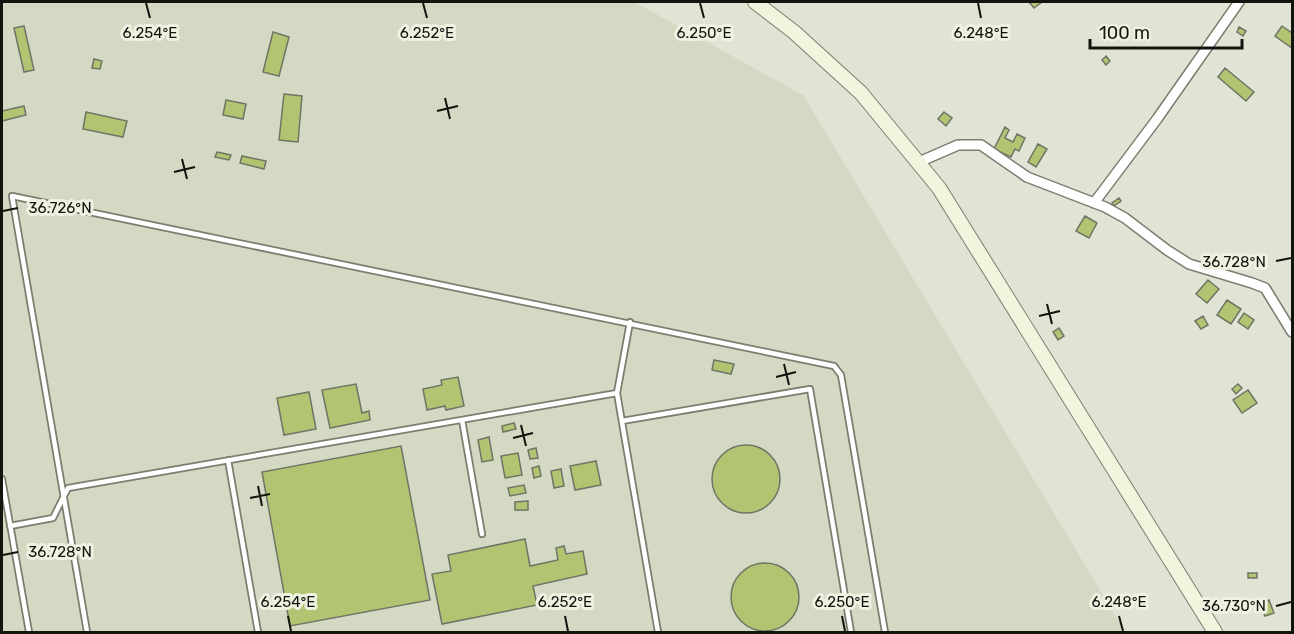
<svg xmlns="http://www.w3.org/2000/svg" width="1294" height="634" font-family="Rubik,sans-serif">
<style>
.built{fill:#d3d9c2}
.building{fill:#b2c471;stroke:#707465;stroke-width:1.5}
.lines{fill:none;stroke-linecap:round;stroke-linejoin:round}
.service-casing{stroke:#7a7e6f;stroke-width:8}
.minor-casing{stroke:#7a7e6f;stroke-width:12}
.secondary-casing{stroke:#7a7e6f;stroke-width:16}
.service{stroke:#fff;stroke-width:4.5}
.minor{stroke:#fff;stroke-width:9}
.secondary{stroke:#f0f5de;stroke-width:14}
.ticks{fill:none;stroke:#12140e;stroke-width:2}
.ticks-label{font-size:15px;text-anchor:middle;fill:#12140e;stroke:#edf2e1;stroke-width:6;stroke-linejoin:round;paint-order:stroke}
</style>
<rect width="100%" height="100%" fill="#e0e4d4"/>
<!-- built -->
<path class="built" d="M2 2H634L803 95 1125 632H2Z"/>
<!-- building -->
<path class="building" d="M1029 2H1042L1034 8Z
M24 26 34 70 24 72 14 28Z
M1282 26 1292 33V48L1275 36Z
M1239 27 1246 31 1243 36 1237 32Z
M273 32 289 37 279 76 263 72Z
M1106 56 1110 61 1106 65 1102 60Z
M94 59 102 61 100 69 92 68Z
M1225 68 1254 92 1246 101 1218 77Z
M284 94 302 96 298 142 279 140Z
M226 100 246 104 243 119 223 115Z
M24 106 26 115 2 121V111Z
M86 112 127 121 123 137 83 129Z
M944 112 952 118 946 126 938 119Z
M1005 127 1009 130 1005 138 1013 142 1017 134 1025 138 1019 151 1015 149 1011 157 994 149Z
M1038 144 1047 149 1036 167 1028 162Z
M217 152 231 155 229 160 215 157Z
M242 156 266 161 264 169 240 163Z
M1119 198 1121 201 1114 206 1112 203Z
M1085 216 1097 223 1089 238 1076 231Z
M1208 280 1219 289 1207 303 1196 294Z
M1227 300 1241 309 1231 324 1217 315Z
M1244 313 1254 320 1248 329 1238 322Z
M1203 316 1208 325 1201 329 1195 321Z
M1059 328 1064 336 1058 340 1053 332Z
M714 360 734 364 731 374 712 370Z
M458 377 464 406 446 410 445 406 427 410 423 389 442 385 441 380Z
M356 384 362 413 369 411 370 420 330 428 322 390Z
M1238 384 1242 388 1236 394 1232 389Z
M1248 390 1257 403 1242 413 1233 400Z
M309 392 316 429 284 435 277 398Z
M514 423 516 429 503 432 502 426Z
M489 437 493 460 482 462 478 440Z
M712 479a34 34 0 1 1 68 0a34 34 0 1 1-68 0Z
M401 446 430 600 290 626 262 472Z
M536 448 538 458 530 459 528 450Z
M518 453 522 475 505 478 501 456Z
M596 461 601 485 575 490 570 466Z
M539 466 541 476 534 478 532 468Z
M561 469 564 486 554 488 551 471Z
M524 485 526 493 510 496 508 488Z
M528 501V510H515V502Z
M525 539 530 566 558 560 556 548 564 546 566 554 583 551 587 574 533 586 537 605 442 624 432 574 451 571 448 555Z
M731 597a34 34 0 1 1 68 0a34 34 0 1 1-68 0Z
M1248 573H1257V578H1248Z
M1269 600 1274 613 1265 616 1260 604Z"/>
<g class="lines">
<defs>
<path id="service" d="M630 322 617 393 658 632
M462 420 482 534
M622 421 810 389 851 632
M228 460 258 632
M2 479 29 632
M10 526 53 518 68 488 617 393
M87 632 12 196 834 366 841 375 885 632"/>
<path id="minor" d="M919 162 958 145H981L1027 177 1105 207 1125 218 1167 250 1189 264 1252 283 1265 288 1292 332
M1094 203 1157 119 1239 2"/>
<path id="secondary" d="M755 2 794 32 861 93 939 188 1215 632"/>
</defs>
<!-- service casing -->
<use href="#service" class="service-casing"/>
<!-- minor casing -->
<use href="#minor" class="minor-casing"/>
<!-- secondary casing -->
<use href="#secondary" class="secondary-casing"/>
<!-- service -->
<use href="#service" class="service"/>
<!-- minor -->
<use href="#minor" class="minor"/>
<!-- secondary -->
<use href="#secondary" class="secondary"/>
</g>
<!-- ticks -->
<path class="ticks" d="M146 3 150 18M423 3 427 18M700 3 704 18M978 3 981 18M445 98 450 119M437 111 458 106M182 159 187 179M174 172 195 167M3 211 18 208M1276 261 1291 258M1047 304 1052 324M1039 316 1060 311M784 364 789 385M776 377 796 372M521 425 526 446M513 438 533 433M258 486 262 506M250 498 270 494M3 555 18 552M1276 606 1291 602M288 616 291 631M565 616 568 631M842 616 845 631M1119 616 1123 631"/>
<g class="ticks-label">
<text x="150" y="38">6.254°E</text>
<text x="427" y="38">6.252°E</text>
<text x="704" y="38">6.250°E</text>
<text x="981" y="38">6.248°E</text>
<text x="60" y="213">36.726°N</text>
<text x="1234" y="267">36.728°N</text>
<text x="60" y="557">36.728°N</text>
<text x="288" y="607">6.254°E</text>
<text x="565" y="607">6.252°E</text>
<text x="842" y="607">6.250°E</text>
<text x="1119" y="607">6.248°E</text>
<text x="1234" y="611">36.730°N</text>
</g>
<!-- border -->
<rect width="1294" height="634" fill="none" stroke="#12140e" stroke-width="6"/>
<!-- scale -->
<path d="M1090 39v9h152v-9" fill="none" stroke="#12140e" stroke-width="3"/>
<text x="1099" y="39" font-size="18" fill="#12140e" stroke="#edf2e1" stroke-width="4.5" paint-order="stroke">100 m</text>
</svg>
